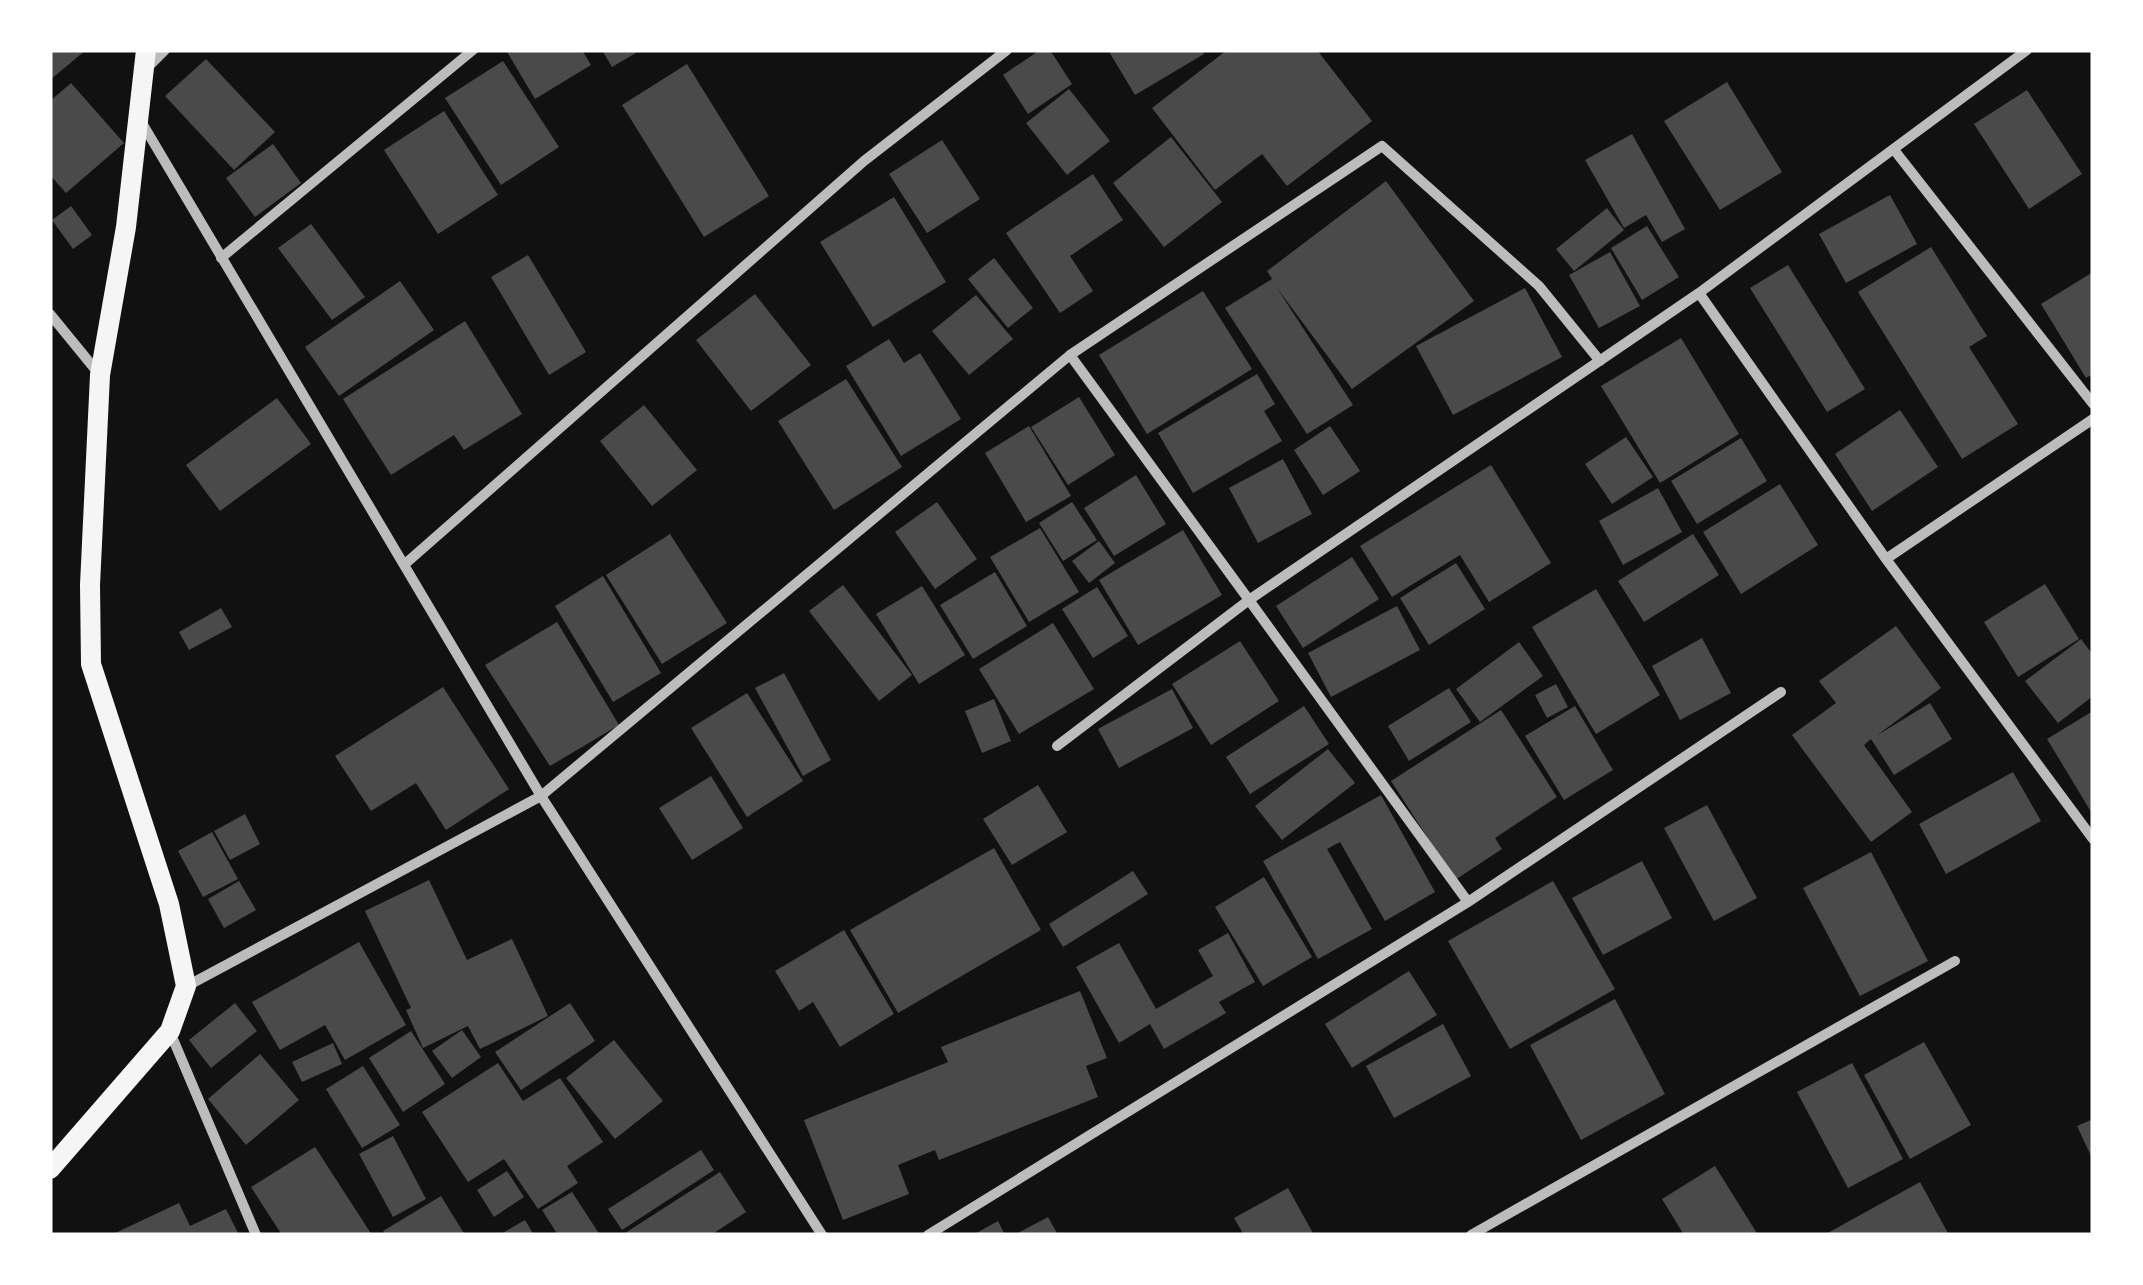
<svg xmlns="http://www.w3.org/2000/svg" width="2143" height="1285" font-family="Manrope,sans-serif">
<style>
.building{fill:#4a4a4a}
.lines{fill:none;stroke-linecap:round;stroke-linejoin:round}
.minor{stroke:#bcbcbc;stroke-width:10}
.secondary{stroke:#f5f5f5;stroke-width:20}
</style>
<rect width="100%" height="100%" fill="#111"/>
<!-- building -->
<path class="building" d="M50 50H86L50 80Z
M506 50H582L591 65 535 99Z
M602 50H641L612 67Z
M1040 50H1050L1072 84 1028 114 1003 75Z
M1108 50H1202L1204 54 1135 95Z
M1227 50H1317L1372 121 1287 186 1262 154 1215 190 1152 108Z
M206 59 275 132 234 170 165 96Z
M503 61 559 147 501 185 445 98Z
M687 64 769 196 704 237 622 105Z
M1727 82 1782 172 1720 210 1664 121Z
M71 83 124 143 66 193 50 175V101Z
M1069 89 1110 141 1067 175 1026 123Z
M2027 90 2082 174 2029 209 1974 124Z
M444 111 498 195 438 234 384 150Z
M1632 134 1685 229 1662 242 1646 215 1624 228 1585 160Z
M1171 137 1222 202 1164 247 1113 183Z
M942 140 980 199 927 233 889 174Z
M273 144 301 183 255 217 226 178Z
M1093 174 1123 220 1070 256 1093 291 1060 313 1006 233Z
M1386 181 1474 301 1352 389 1277 288 1353 405 1307 434 1225 308 1272 279 1267 271Z
M1890 195 1917 244 1846 283 1819 234Z
M894 197 946 282 873 327 820 242Z
M71 206 92 235 73 249 52 220Z
M1607 208 1624 230 1574 271 1556 249Z
M311 224 365 297 332 320 278 248Z
M1647 226 1679 277 1642 300 1611 248Z
M1931 247 1987 336 1969 347 2018 424 1962 459 1858 292Z
M1610 252 1640 306 1599 328 1569 275Z
M528 255 586 352 549 375 491 277Z
M994 258 1033 308 1008 328 968 279Z
M1788 265 1865 389 1827 412 1750 288Z
M2093 272V374L2086 378 2041 304Z
M400 281 434 330 339 396 305 347Z
M1525 288 1562 357 1453 415 1416 346Z
M1203 291 1252 369 1147 434 1099 355Z
M755 294 811 365 751 411 696 340Z
M976 295 1013 339 969 375 932 331Z
M465 321 522 414 464 450 454 435 391 475 343 399Z
M1681 338 1739 434 1660 483 1601 386Z
M889 339 904 363 920 353 961 419 901 456 846 366Z
M1257 374 1275 404 1264 411 1282 441 1193 493 1158 433Z
M846 379 902 467 834 510 778 421Z
M1079 397 1115 455 1068 485 1031 427Z
M277 398 311 444 220 511 186 465Z
M644 405 697 470 652 506 600 441Z
M1900 410 1938 467 1872 511 1835 454Z
M1029 426 1071 496 1026 522 985 453Z
M1330 426 1360 471 1323 495 1294 450Z
M1626 437 1653 477 1612 504 1585 464Z
M1741 438 1767 481 1697 524 1671 481Z
M1283 459 1312 514 1258 543 1229 488Z
M1491 465 1551 563 1489 602 1460 555 1392 597 1360 546Z
M1136 475 1166 524 1114 556 1084 508Z
M1780 484 1818 545 1741 594 1703 532Z
M1658 488 1682 532 1623 565 1599 521Z
M937 502 977 559 935 589 895 532Z
M1072 502 1097 540 1063 561 1039 523Z
M1040 528 1079 592 1029 622 990 557Z
M1183 530 1222 595 1138 645 1099 580Z
M670 534 727 623 662 664 606 575Z
M1693 534 1719 575 1644 622 1618 581Z
M1099 541 1115 563 1089 583 1072 561Z
M1352 557 1379 599 1303 648 1276 606Z
M1456 563 1485 609 1429 645 1400 598Z
M995 572 1027 626 973 659 940 605Z
M603 576 661 673 613 702 555 606Z
M2045 584 2079 639 2018 677 1984 622Z
M843 585 912 675 879 701 809 611Z
M922 586 965 655 919 684 876 614Z
M1097 587 1128 636 1093 658 1062 609Z
M1596 589 1660 695 1596 734 1532 627Z
M1397 606 1420 650 1331 697 1308 653Z
M221 608 232 627 189 650 179 632Z
M557 622 619 725 550 766 485 665Z
M1053 623 1094 689 1019 734 979 669Z
M1896 626 1941 688 1876 736 1930 703 1952 739 1894 775 1871 739 1864 745 1912 812 1871 842 1792 735 1836 703 1819 681Z
M1702 638 1731 693 1680 720 1652 666Z
M2081 639 2093 655V696L2058 723 2025 681Z
M1240 641 1279 701 1211 745 1172 684Z
M1519 642 1543 676 1480 722 1456 689Z
M784 673 831 760 803 776 755 688Z
M1556 684 1568 707 1547 718 1535 695Z
M443 687 509 789 446 830 416 783 371 811 335 756Z
M1449 688 1471 722 1409 761 1388 726Z
M1172 689 1193 728 1119 768 1098 729Z
M747 693 803 781 747 817 691 728Z
M994 699 1011 741 982 753 965 711Z
M1304 706 1329 744 1250 794 1226 757Z
M1575 706 1613 770 1564 800 1525 736Z
M1501 710 1557 797 1495 838 1502 849 1455 880 1391 781Z
M2093 711V815L2047 739Z
M1328 749 1355 783 1282 840 1255 806Z
M2013 772 2041 821 1946 874 1919 824Z
M711 776 743 828 692 860 659 808Z
M1038 785 1067 832 1012 865 983 819Z
M1381 795 1435 892 1385 921 1340 842 1327 849 1372 929 1318 959 1263 861Z
M1707 805 1757 898 1714 921 1664 828Z
M245 814 260 844 230 860 214 831Z
M212 832 238 879 203 897 178 851Z
M994 848 1041 930 898 1013 850 930Z
M1871 852 1928 961 1860 996 1803 888Z
M1642 861 1672 918 1603 955 1572 898Z
M1133 871 1148 894 1063 947 1049 924Z
M1264 877 1312 957 1263 986 1215 907Z
M429 880 467 960 512 939 548 1016 480 1049 468 1026 423 1048 406 1010 411 1008 365 911Z
M239 881 256 910 224 928 208 899Z
M1553 881 1615 989 1510 1049 1448 941Z
M844 930 894 1014 840 1047 813 1002 799 1011 775 971Z
M1228 933 1255 982 1219 1002 1226 1013 1164 1049 1150 1024 1119 1043 1076 967 1119 943 1156 1009 1213 976 1198 950Z
M359 942 406 1025 345 1060 325 1025 280 1050 252 1002Z
M1409 971 1437 1015 1352 1068 1325 1024Z
M1080 991 1107 1058 1086 1066 1098 1097 939 1160 935 1150 898 1165 909 1194 843 1220 804 1120 948 1062 941 1047Z
M1615 999 1665 1094 1581 1140 1530 1045Z
M235 1003 257 1031 211 1068 189 1040Z
M570 1003 595 1041 521 1090 495 1052Z
M1443 1024 1471 1076 1394 1118 1366 1066Z
M462 1030 481 1057 452 1078 432 1051Z
M411 1031 445 1084 403 1112 369 1058Z
M614 1040 663 1101 615 1139 566 1078Z
M1924 1042 1971 1125 1910 1159 1864 1075Z
M333 1043 342 1064 302 1082 292 1062Z
M260 1054 299 1100 246 1145 208 1099Z
M498 1063 523 1101 560 1078 603 1142 567 1166 578 1183 538 1209 504 1159 468 1182 422 1112Z
M1852 1063 1903 1159 1848 1188 1797 1092Z
M363 1066 400 1125 362 1148 326 1089Z
M2093 1119V1160L2077 1126Z
M393 1136 426 1199 393 1217 359 1154Z
M315 1147 372 1235H282L251 1187Z
M701 1150 714 1170 622 1230 608 1209Z
M1715 1166 1758 1235H1684L1662 1199Z
M507 1171 524 1197 494 1217 477 1190Z
M720 1172 746 1212 711 1235H622Z
M1920 1182 1949 1235H1824Z
M1288 1188 1314 1235H1244L1234 1218Z
M572 1192 600 1235H558L542 1210Z
M441 1196 465 1235H386L383 1231Z
M179 1203 190 1226 226 1209 239 1235H111Z
M1048 1217 1058 1235H1014Z
M525 1220 534 1235H499Z
M998 1221 1005 1235H973Z"/>
<g class="lines">
<!-- minor -->
<path class="minor" d="M148 67 165 50
M142 123 541 796 1070 355 1249 600 1699 293 1886 559 2093 419
M1895 151 2093 404
M221 258 473 50
M1699 293 2027 50
M50 314 99 374
M1070 355 1382 146 1539 286 1600 361
M1886 559 2093 839
M405 564 864 161 1007 50
M1057 746 1249 600 1468 902
M187 986 541 796 822 1235
M170 1032 256 1235
M928 1235 1468 902 1781 692
M1471 1235 1955 961"/>
<!-- secondary -->
<path class="secondary" d="M50 1169 170 1031 186 986 169 904 91 664 90 585 100 375 126 227 146 50"/>
</g>
<!-- border -->
<rect width="2143" height="1285" fill="none" stroke="#ffffff" stroke-width="105"/>
</svg>
